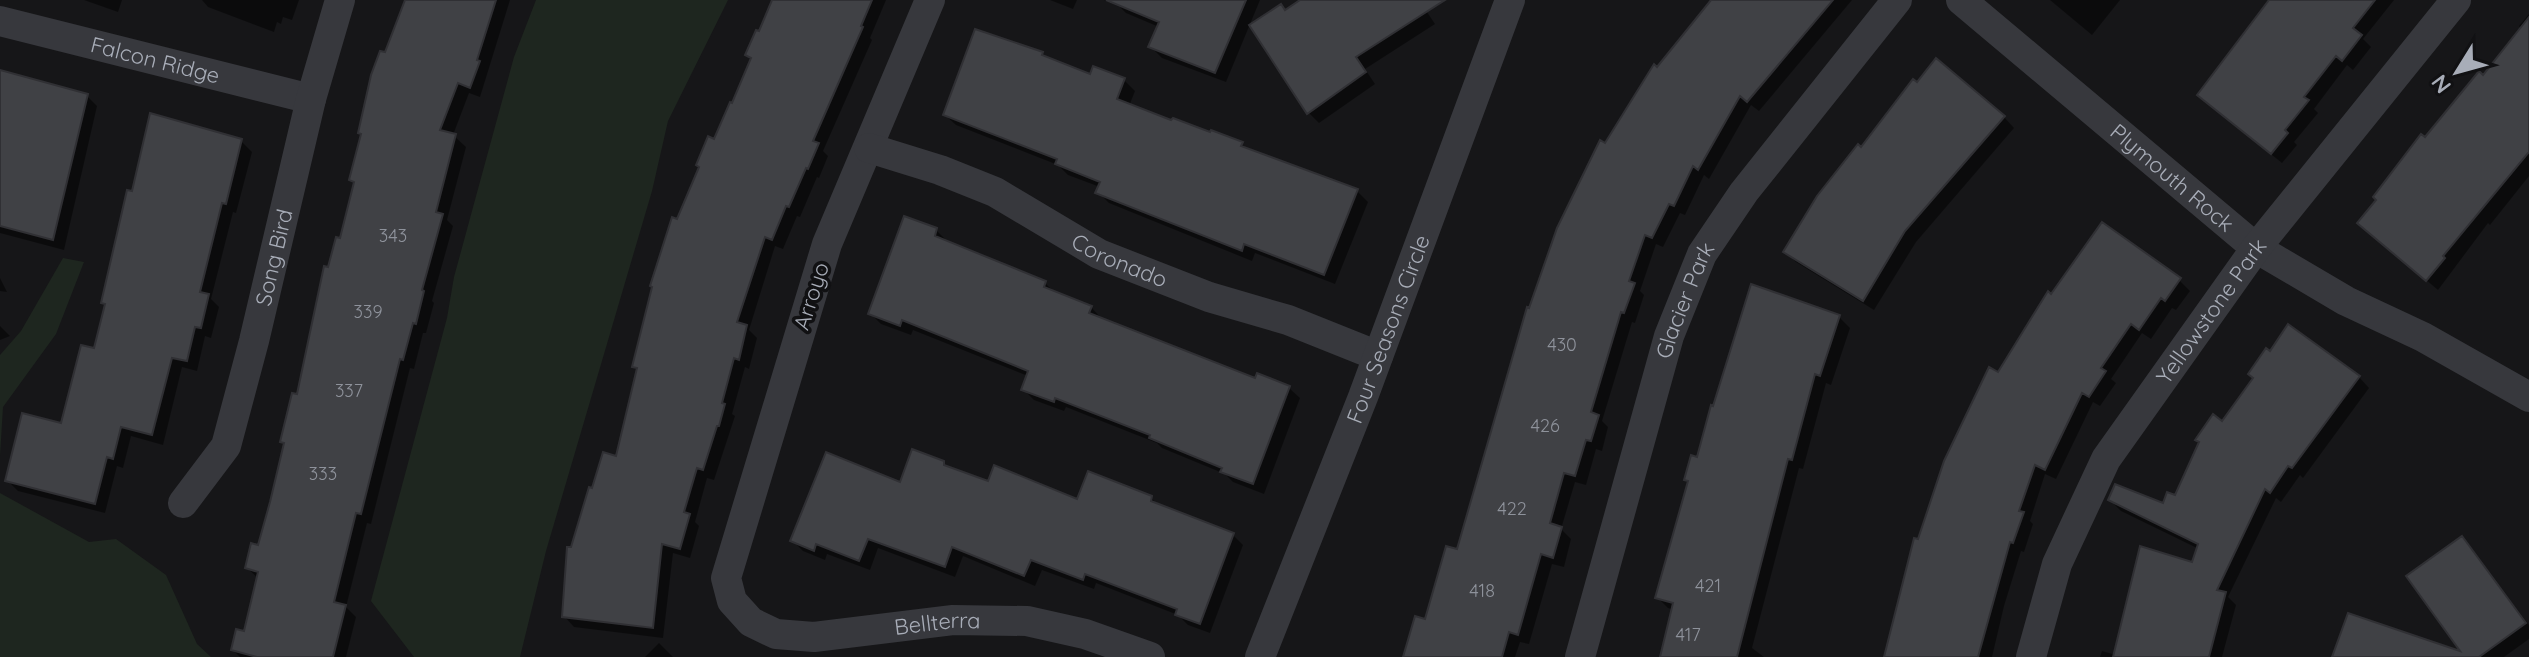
<svg xmlns="http://www.w3.org/2000/svg" width="2529" height="657" font-family="Quicksand,sans-serif">
<style>
.green{fill:#1e261f}
.shadow{fill:#0007}
.building{fill:#404145;stroke:#303034;stroke-width:2}
.lines{fill:none;stroke-linecap:round;stroke-linejoin:round}
.minor{stroke:#37383d;stroke-width:30}
.labels{text-anchor:middle;dominant-baseline:central;stroke-width:7;stroke-linejoin:round;paint-order:stroke}
.number-label{font-size:18px;fill:#8e929b}
.street-label{font-size:22px;fill:#a8adb8;stroke:#111113}
</style>
<rect width="100%" height="100%" fill="#161618"/>
<!-- green -->
<path class="green" d="M536 0H728L668 121 652 191 546 551 520 657H414L371 601 447 318 454 277 514 57Z
M63 258 84 262 56 334 3 407 0 456V355L21 331Z
M0 493 89 542 116 539 166 575 197 644 211 657H0Z"/>
<!-- shadow -->
<path class="shadow" d="M84 0H122L118 12Z
M202 0H299L292 20 283 17 281 24 277 22 274 32 208 7Z
M407 0H510L480 97 469 93 453 135 466 147 447 220 453 226 432 301 434 303 426 333H423L414 369 410 368 371 524 367 523 346 607 356 617 346 657H240L233 650 245 633 259 579 247 568 260 548 285 445 282 441 299 396 330 269 341 241 355 184 351 180 386 55Z
M775 0H886L870 38 872 40 823 151 828 156 819 178 817 177 800 217 797 216 783 249 775 246 749 330 757 338 749 369 745 367 732 414 735 416 714 480 707 478 695 522 699 526 690 558 673 553 663 638 574 627 564 616 573 550 594 490 617 458 638 370 634 366 678 221 752 59 747 55 760 34Z
M1050 0H1077L1073 9Z
M1104 0H1260L1226 82 1162 58 1151 47 1159 27 1126 13 1120 7Z
M1304 0H1419L1435 24 1365 69 1375 84 1319 123 1308 112Z
M1716 0H1852L1759 111 1751 105 1709 179 1704 175 1685 215 1680 213 1663 247 1656 244 1640 291 1644 295 1635 323 1632 322 1602 421 1608 427 1602 451 1596 449 1586 485 1575 482 1561 529 1571 539 1564 567 1552 564 1529 644 1520 642 1515 657H1405L1426 622 1459 551 1605 145 1658 69Z
M2050 0H2120L2092 35Z
M2273 0H2394L2363 39 2371 47 2353 70 2347 65 2314 109 2318 113 2294 142 2297 145 2282 163 2210 105Z
M2529 14V176L2490 225 2488 223 2438 290 2371 233 2425 140 2484 77 2522 29 2519 26Z
M1042 54 1047 59 1091 76 1124 80 1135 91 1129 106 1172 123 1242 144 1249 151 1357 191 1368 202 1335 284 1255 253 1252 261 1109 203 1098 192 1100 187 1068 175 1058 165 956 125 945 115Z
M0 73 87 96 97 106 64 250 0 233Z
M2004 117 2014 128 1916 242 1874 310 1796 262 1786 252 1861 149Z
M241 141 252 152 236 213 233 212 211 299 219 307 211 338 205 336 197 371 182 367 163 445 131 436 123 468 117 466 105 513 18 491 7 480 62 426 96 350 106 306 103 302 133 194Z
M936 230 947 241 1045 283 1056 294 1091 307 1101 318 1256 381 1289 388 1300 398 1264 494 1233 482 1225 474 1162 448 1157 443 1066 407 1064 411 1034 400 1023 389 1028 376 913 330 911 335 881 324 870 313Z
M0 278 7 292 0 291Z
M2179 280 2190 291 2176 310 2172 308 2151 339 2142 333 2111 379 2116 383 2100 406 2093 402 2056 479 2045 474 2030 521 2033 524 2024 552 2021 551 2004 606 1992 657H1885L1920 541 1998 374 2052 296Z
M1839 317 1850 328 1831 385 1826 383 1803 469 1799 468 1752 648 1764 657H1662L1674 610 1668 608 1657 597 1698 459Z
M0 326 10 336 0 340Z
M2359 377 2369 388 2303 478 2300 475 2281 502 2276 498 2228 597 2236 605 2222 657H2100L2102 651 2116 655 2193 564 2199 549 2121 511 2110 500 2164 506 2176 498 2223 424Z
M943 463 949 469 989 483 1078 501 1151 498 1161 507 1232 534 1243 545 1210 633 1188 625 1178 615 1096 583 1094 589 1042 570 1035 586 963 556 955 577 878 548 870 570 827 554 825 560 803 551 793 541Z
M2462 538 2529 625V639L2504 657H2467Z
M659 643 673 657H645Z"/>
<!-- building -->
<path class="building" d="M405 0H496L477 60 480 61 470 88 458 83 440 130 456 134 436 212 443 214 422 290 424 291 416 324 413 323 403 360 400 359 361 514 356 513 334 602 346 605 333 657H257L231 650 236 629 244 631 258 572 245 568 251 543 258 545 270 502 284 443 280 442 292 393 297 394 324 266 328 267 336 237 340 238 354 182 349 180 361 134 358 133 371 75 380 51 385 52Z
M772 0H872L861 26 863 27 813 141 819 143 808 169 806 168 789 207 786 206 772 240 765 237 737 322 747 325 739 360 734 358 722 403 725 404 719 426H717L703 470 697 468 684 512 690 514 680 549 662 544 653 628 562 617 567 547H571L589 487 592 488 603 452 616 456 637 368 632 367 652 287 650 286 672 217 677 219 699 167 696 165 708 136 714 139 730 102 732 103 751 58 745 55 756 30 759 31Z
M1106 0H1246L1215 73 1148 47 1159 22Z
M1300 0H1445L1356 57 1366 72 1307 114 1249 25 1281 4 1285 10Z
M1711 0H1833L1747 102 1740 96 1698 170 1693 166 1674 206 1669 204 1652 238 1645 235 1629 281 1635 283 1624 313 1621 312 1591 412 1599 415 1591 441 1586 440 1575 476 1564 473 1550 523 1562 527 1553 558 1541 554 1518 635 1509 632 1502 657H1403L1415 616 1425 619 1446 546 1457 549 1527 307 1529 308 1557 228 1600 140 1605 143 1654 64 1657 67Z
M2269 0H2375L2353 28 2362 35 2342 61 2336 56 2304 97 2309 100 2285 130 2288 133 2271 154 2197 95Z
M2529 17V152L2443 256 2445 258 2426 281 2357 223 2376 200 2373 197 2421 134 2425 137 2479 71 2483 75Z
M975 29 1043 52 1042 55 1090 74 1093 66 1125 78 1117 99 1171 120 1173 118 1210 132 1211 130 1243 142 1241 146 1358 189 1324 275 1244 244 1242 251 1095 193 1100 182 1055 164 1057 159 943 115Z
M1936 58 2005 116 1905 231 1863 301 1783 252 1817 196 1858 144 1861 147 1913 79 1917 82Z
M0 70 88 94 53 240 0 226Z
M150 113 242 139 226 204 222 203 200 292 209 294 201 328 195 327 187 361 172 358 152 435 121 427 113 459 107 457 95 504 5 481 22 413 61 423 81 345 94 348 105 304 101 303 127 190 132 191Z
M904 216 937 228 935 236 1046 281 1044 287 1092 306 1089 313 1255 378 1257 373 1290 386 1253 484 1220 472 1222 468 1149 438 1150 435 1055 398 1054 402 1021 390 1028 371 902 320 900 326 868 314Z
M2102 222 2181 278 2165 301 2161 298 2139 330 2131 324 2101 368 2106 371 2089 397 2082 393 2045 470 2035 465 2019 511 2024 512 2013 543 2010 542 1978 657H1884L1914 538 1918 539 1944 461 1989 367 1998 372 2048 291 2051 294Z
M1751 284 1840 315 1820 376 1815 374 1792 460 1788 459 1737 657H1660L1673 603 1655 598 1688 481 1684 480 1691 455 1697 457 1711 405 1713 406Z
M2288 324 2360 376 2292 468 2288 466 2270 493 2265 489 2217 590 2226 592 2209 657H2113L2140 546 2192 562 2198 544 2108 500 2115 484 2163 503 2167 492 2175 495 2199 442 2195 440 2213 414 2222 421 2253 378 2248 374 2266 348 2270 351Z
M912 449 944 461V465L988 481 994 465 1077 499 1088 471 1152 496 1151 501 1234 533 1200 624 1175 615 1177 609 1085 574 1083 580 1031 560 1024 576 952 547 945 567 868 539 859 561 816 544 814 551 790 541 826 452 900 482Z
M2462 536 2526 623 2479 657H2332L2348 613 2460 651 2406 576Z"/>
<g class="lines">
<!-- minor -->
<g class="minor">
<path id="s1" d="M930 0 827 244 726 578 732 601 751 622 776 634 814 637 953 620 1027 621 1085 634 1150 657"/>
<path id="s2" d="M1961 0 2256 248 2346 301 2423 337 2529 397"/>
<path id="s3" d="M0 21 311 99"/>
<path id="s4" d="M869 148 940 170 995 192 1099 254 1209 297 1288 320 1378 356"/>
<path id="s5" d="M183 503 226 446 254 341 311 99 340 0"/>
<path id="s6" d="M1260 657 1363 397 1510 0"/>
<path id="s7" d="M1580 657 1669 336 1702 254 1744 192 1897 0"/>
<path id="s8" d="M2031 657 2057 564 2106 459 2256 248 2456 0"/>
</g>
</g>
<g class="labels">
<!-- number labels -->
<g class="number-label">
<text x="393" y="235">343</text>
<text x="368" y="311">339</text>
<text x="1562" y="344">430</text>
<text x="349" y="390">337</text>
<text x="1545" y="425">426</text>
<text x="323" y="473">333</text>
<text x="1512" y="508">422</text>
<text x="1708" y="585">421</text>
<text x="1482" y="590">418</text>
<text x="1688" y="634">417</text>
</g>
<!-- street labels -->
<g class="street-label">
<text stroke="none"><textPath href="#s3" startOffset="160">Falcon Ridge</textPath></text>
<text stroke="none"><textPath href="#s2" startOffset="276">Plymouth Rock</textPath></text>
<text stroke="none"><textPath href="#s5" startOffset="266">Song Bird</textPath></text>
<text stroke="none"><textPath href="#s4" startOffset="276">Coronado</textPath></text>
<text transform="translate(811 296) rotate(-72)">Arroyo</text>
<text stroke="none"><textPath href="#s7" startOffset="372">Glacier Park</textPath></text>
<text stroke="none"><textPath href="#s8" startOffset="394">Yellowstone Park</textPath></text>
<text stroke="none"><textPath href="#s6" startOffset="352">Four Seasons Circle</textPath></text>
<text stroke="none"><textPath href="#s1" startOffset="856">Bellterra</textPath></text>
</g>
</g>
<!-- north arrow -->
<g transform="translate(2457 72) rotate(233)" stroke="#111113" stroke-width="6" paint-order="stroke">
<path d="M0-6L14 30L0 20L-14 30Z" fill="#a8adb8"/>
<text y="-12" font-size="22" font-weight="bold" text-anchor="middle" fill="#a8adb8">N</text>
</g>
</svg>
